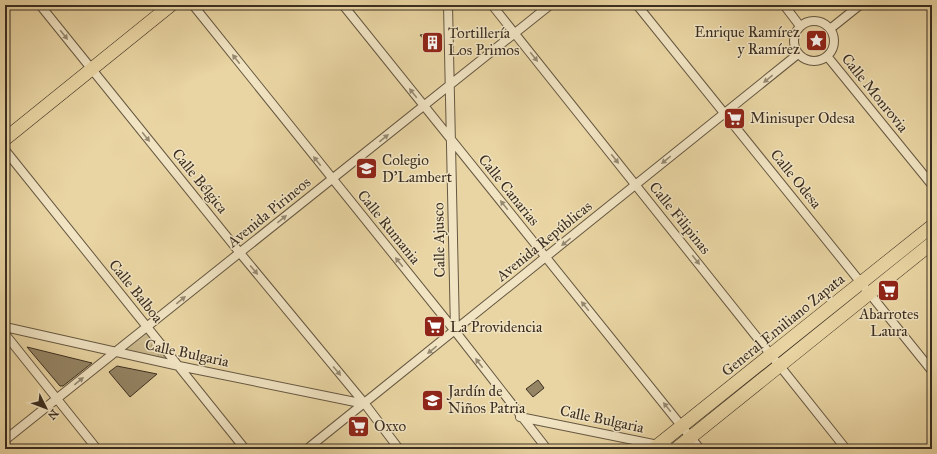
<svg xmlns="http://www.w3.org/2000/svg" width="937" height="454" font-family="'IM FELL Great Primer',serif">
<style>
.grass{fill:url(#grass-tufts);stroke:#837457}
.park{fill:url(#park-dots);stroke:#837457}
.building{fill:#958565;stroke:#3b2e21}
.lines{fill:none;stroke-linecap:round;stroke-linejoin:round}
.street-casing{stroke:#665842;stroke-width:10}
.primary-casing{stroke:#3b2e21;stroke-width:14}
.street{stroke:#f1e4c3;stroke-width:8}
.primary{stroke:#e9d5a3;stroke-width:13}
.oneway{fill:#968972}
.labels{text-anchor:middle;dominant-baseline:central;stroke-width:3;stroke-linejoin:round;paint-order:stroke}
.poi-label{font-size:15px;fill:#3b2e21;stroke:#f1e4c3;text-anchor:start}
.street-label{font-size:15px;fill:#3b2e21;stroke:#f1e4c3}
</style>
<defs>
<pattern id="grass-tufts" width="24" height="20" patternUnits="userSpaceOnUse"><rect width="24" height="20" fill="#cbb98d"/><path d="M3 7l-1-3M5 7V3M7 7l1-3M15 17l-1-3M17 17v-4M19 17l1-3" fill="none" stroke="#a69773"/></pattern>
<pattern id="park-dots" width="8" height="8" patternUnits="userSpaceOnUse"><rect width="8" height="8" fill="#cbb98d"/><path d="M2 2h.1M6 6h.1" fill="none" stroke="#a69773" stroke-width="1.8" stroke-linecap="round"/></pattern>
</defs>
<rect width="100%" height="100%" fill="#e9d5a3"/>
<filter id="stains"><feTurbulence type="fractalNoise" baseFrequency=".005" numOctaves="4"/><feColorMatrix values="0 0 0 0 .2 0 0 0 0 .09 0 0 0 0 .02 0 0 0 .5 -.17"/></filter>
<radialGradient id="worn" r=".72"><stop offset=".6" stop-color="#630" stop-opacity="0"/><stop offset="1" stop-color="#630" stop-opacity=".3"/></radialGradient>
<!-- grass -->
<path class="grass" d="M148 328 179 366 117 352Z"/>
<!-- park -->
<path class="park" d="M807 41a9 9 0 1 1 18 0a9 9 0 1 1-18 0Z"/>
<!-- building -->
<path class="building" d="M427 34 440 35V51H434L420 35Z
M27 347 92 363 63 386H60Z
M117 366 157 374 130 397 109 372Z
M538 380 544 388 533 397 526 389Z"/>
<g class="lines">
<defs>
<path id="street" d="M40 5 240 253 365 404 399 449
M193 5 455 331 547 449
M343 5 700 449
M448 5 455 331
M492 5 846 449
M637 5 932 371
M784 5 800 26
M794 41a20 20 0 1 1 40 0a20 20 0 1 1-40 0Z
M830 29 860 5
M827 56 932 185
M5 150 245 449
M5 327 179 366 365 404
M5 334 97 449
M520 417 678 449
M5 440 550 5
M307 449 798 54"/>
<path id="primary" d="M5 139 171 5
M653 449 932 226
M676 449 932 243"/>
</defs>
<!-- street casing -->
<use href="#street" class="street-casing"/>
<!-- primary casing -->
<use href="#primary" class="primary-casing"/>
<!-- street -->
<use href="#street" class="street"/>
<!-- primary -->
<use href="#primary" class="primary"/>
</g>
<!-- one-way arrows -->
<defs><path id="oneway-solid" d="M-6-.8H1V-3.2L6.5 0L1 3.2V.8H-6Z"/></defs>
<g class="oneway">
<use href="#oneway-solid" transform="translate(64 35) rotate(51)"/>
<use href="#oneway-solid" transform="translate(534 57) rotate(51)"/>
<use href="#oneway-solid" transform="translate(236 59) rotate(-128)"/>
<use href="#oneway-solid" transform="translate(768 79) rotate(141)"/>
<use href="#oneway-solid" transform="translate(413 93) rotate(-129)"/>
<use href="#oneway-solid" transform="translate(146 137) rotate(51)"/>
<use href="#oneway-solid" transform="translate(384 138) rotate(-39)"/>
<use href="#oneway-solid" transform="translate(615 159) rotate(51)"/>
<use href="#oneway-solid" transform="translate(666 160) rotate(141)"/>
<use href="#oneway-solid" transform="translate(317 161) rotate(-128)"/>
<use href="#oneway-solid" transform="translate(504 205) rotate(-129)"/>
<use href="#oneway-solid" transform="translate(282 219) rotate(-39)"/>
<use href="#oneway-solid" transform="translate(566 242) rotate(141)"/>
<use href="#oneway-solid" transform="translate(696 260) rotate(51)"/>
<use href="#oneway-solid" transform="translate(399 262) rotate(-129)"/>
<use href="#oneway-solid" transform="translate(254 270) rotate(50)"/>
<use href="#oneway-solid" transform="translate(181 300) rotate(-39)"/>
<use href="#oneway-solid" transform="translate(585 306) rotate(-129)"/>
<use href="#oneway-solid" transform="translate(432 350) rotate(141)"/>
<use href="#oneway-solid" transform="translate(479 363) rotate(-127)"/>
<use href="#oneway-solid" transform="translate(337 371) rotate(50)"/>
<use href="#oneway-solid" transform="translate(79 381) rotate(-39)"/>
<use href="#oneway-solid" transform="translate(667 407) rotate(-129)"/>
</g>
<!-- icons -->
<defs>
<symbol id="sight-square" viewBox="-11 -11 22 22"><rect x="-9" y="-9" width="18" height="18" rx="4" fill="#8f2418" stroke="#f1e4c3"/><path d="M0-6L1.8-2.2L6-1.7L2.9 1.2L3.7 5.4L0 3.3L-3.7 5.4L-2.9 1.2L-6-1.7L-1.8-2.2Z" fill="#fff"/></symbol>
<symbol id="building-square" viewBox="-11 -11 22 22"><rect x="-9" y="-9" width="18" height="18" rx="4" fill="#8f2418" stroke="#f1e4c3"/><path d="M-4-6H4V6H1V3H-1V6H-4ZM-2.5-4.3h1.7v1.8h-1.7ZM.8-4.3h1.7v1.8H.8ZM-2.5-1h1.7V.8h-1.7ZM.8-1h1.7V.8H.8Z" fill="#fff"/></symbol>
<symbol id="supermarket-square" viewBox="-11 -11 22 22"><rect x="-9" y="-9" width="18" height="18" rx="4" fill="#8f2418" stroke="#f1e4c3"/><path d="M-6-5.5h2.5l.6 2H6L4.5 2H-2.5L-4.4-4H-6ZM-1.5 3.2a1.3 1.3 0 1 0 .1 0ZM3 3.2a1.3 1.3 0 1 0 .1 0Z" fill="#fff"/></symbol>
<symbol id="school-square" viewBox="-11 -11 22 22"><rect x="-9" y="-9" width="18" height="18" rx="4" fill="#8f2418" stroke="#f1e4c3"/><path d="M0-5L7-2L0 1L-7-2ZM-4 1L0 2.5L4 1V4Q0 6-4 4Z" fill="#fff"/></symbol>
</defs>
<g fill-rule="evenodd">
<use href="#sight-square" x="804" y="28" width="25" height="25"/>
<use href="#building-square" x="420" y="30" width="25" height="25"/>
<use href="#supermarket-square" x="722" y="106" width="25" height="25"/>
<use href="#school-square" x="354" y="156" width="25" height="25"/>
<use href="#supermarket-square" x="876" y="278" width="25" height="25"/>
<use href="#supermarket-square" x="422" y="314" width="25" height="25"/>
<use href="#school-square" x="420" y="388" width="25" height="25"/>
<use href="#supermarket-square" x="346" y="414" width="25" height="25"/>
</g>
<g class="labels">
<!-- poi labels -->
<g class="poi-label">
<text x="800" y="32" text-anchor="end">Enrique Ramírez<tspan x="800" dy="17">y Ramírez</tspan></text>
<text x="448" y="33">Tortillería<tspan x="448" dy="17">Los Primos</tspan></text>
<text x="750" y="118">Minisuper Odesa</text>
<text x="382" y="160">Colegio<tspan x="382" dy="17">D'Lambert</tspan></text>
<text x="889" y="314" text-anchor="middle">Abarrotes<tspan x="889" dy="17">Laura</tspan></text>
<text x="450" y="327">La Providencia</text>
<text x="448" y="391">Jardín de<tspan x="448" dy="17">Niños Patria</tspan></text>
<text x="374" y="426">Oxxo</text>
</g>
<!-- street labels -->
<g class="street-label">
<text transform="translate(875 93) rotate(51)">Calle Monrovia</text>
<text transform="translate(796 179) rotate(51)">Calle Odesa</text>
<text transform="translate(200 181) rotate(51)">Calle Bélgica</text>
<text transform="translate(509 190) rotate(51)">Calle Canarias</text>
<text transform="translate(269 212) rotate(-39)">Avenida Pirineos</text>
<text transform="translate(680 218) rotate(51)">Calle Filipinas</text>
<text transform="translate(389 227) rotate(51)">Calle Rumania</text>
<text transform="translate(439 240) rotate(-91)">Calle Ajusco</text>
<text transform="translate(544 241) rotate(-39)">Avenida Repúblicas</text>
<text transform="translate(136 291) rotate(51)">Calle Balboa</text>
<text transform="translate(783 325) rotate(-39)">General Emiliano Zapata</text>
<text transform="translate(187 353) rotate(12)">Calle Bulgaria</text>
<text transform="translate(602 419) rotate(12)">Calle Bulgaria</text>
</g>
</g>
<!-- margin -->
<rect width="937" height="454" fill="none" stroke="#e9d5a3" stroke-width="20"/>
<rect x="6" y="6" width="925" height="442" fill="none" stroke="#3b2e21" stroke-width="2"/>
<rect x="10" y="10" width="917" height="434" fill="none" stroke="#3b2e21"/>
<!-- north arrow -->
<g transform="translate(46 408) rotate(132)" stroke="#f1e4c3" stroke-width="3" paint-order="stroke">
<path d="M0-3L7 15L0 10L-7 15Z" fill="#3b2e21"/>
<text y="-6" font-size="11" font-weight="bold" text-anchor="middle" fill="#3b2e21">N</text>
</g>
<rect width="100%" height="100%" filter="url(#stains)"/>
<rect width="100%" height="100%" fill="url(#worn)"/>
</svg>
